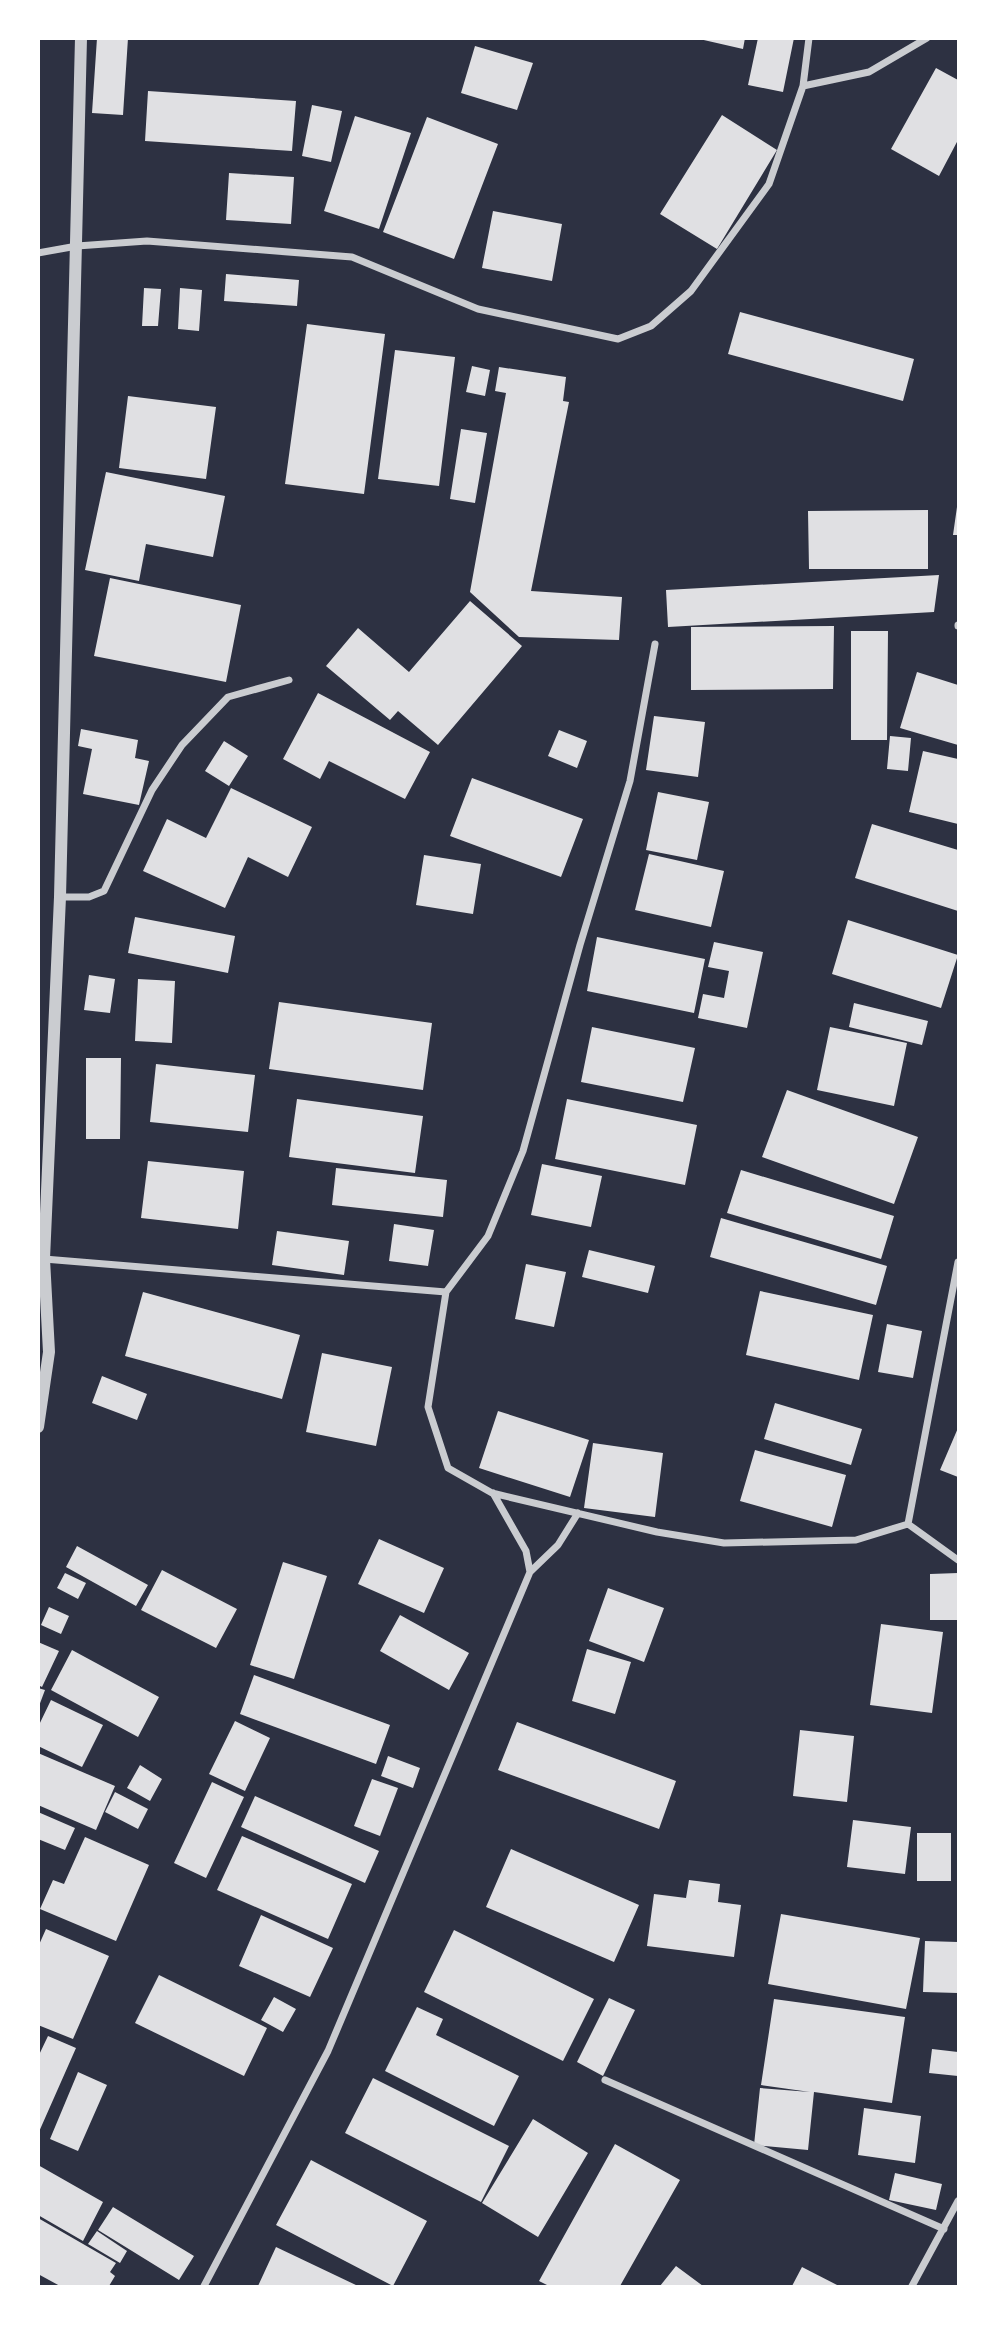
<svg xmlns="http://www.w3.org/2000/svg" width="997" height="2325" font-family="Lato,sans-serif">
<style>
.building{fill:#e0e0e3}
.lines{fill:none;stroke-linecap:round;stroke-linejoin:round}
.minor{stroke:#caccd0;stroke-width:7}
.tertiary{stroke:#caccd0;stroke-width:12}
</style>
<rect width="100%" height="100%" fill="#2d3142"/>
<!-- building -->
<path class="building" d="M97 38H128L123 115 92 113Z
M695 38H745L743 49Z
M758 38H794L783 92 748 85Z
M475 46 533 63 517 110 461 93Z
M936 68 958 80V140L939 176 891 149Z
M148 91 296 101 292 151 145 141Z
M312 105 342 111 331 162 302 156Z
M722 115 777 150 717 249 660 214Z
M355 116 411 133 379 229 324 211Z
M427 117 498 144 454 259 383 232Z
M229 173 294 177 291 224 226 220Z
M493 211 562 224 552 281 482 268Z
M226 274 299 280 297 306 224 301Z
M144 288 161 289 158 326H142Z
M180 288 202 290 199 331 178 329Z
M740 312 914 359 903 401 728 354Z
M307 324 385 334 364 494 285 484Z
M395 350 455 357 439 486 378 479Z
M472 366 490 370 485 396 466 392Z
M499 367 566 377 563 401 569 402 531 591 622 597 619 640 519 637 470 592 506 393 495 391Z
M128 396 216 407 206 479 119 468Z
M461 429 487 433 475 503 450 499Z
M106 472 225 496 213 557 146 544 139 581 85 570Z
M957 507H958V535H953Z
M928 510V569H809L808 511Z
M939 575 934 612 668 627 666 590Z
M110 578 241 605 226 682 94 656Z
M470 601 522 646 438 745 398 711 390 720 326 666 358 628 409 672Z
M834 626 833 689 691 690V627Z
M851 631H888L887 740H851Z
M917 672 958 685V745L900 728Z
M318 693 430 752 405 799 329 761 320 779 283 759Z
M654 716 705 722 698 777 646 770Z
M81 729 138 740 135 758 149 761 139 805 83 794 92 749 78 746Z
M559 730 587 741 577 768 548 756Z
M890 736 911 738 908 771 887 769Z
M224 741 248 756 229 786 205 771Z
M923 751 958 759V824L909 812Z
M472 778 583 819 561 877 450 836Z
M231 788 312 827 288 877 248 857 225 908 143 871 167 819 206 838Z
M658 792 709 802 697 860 646 850Z
M872 824 958 850V911L855 878Z
M649 854 724 871 711 927 635 910Z
M424 855 481 864 473 914 416 905Z
M135 917 235 936 228 973 128 953Z
M848 920 958 955 941 1008 832 974Z
M597 937 705 959 694 1013 587 991Z
M714 942 763 952 747 1028 698 1018 703 994 724 998 729 971 708 967Z
M89 975 115 979 110 1013 84 1010Z
M138 979 175 981 172 1043 135 1041Z
M279 1002 432 1023 423 1090 269 1069Z
M854 1003 928 1021 922 1045 849 1027Z
M592 1027 695 1048 683 1102 581 1082Z
M830 1027 907 1043 894 1106 817 1090Z
M86 1058H121L120 1139H86Z
M156 1064 255 1075 248 1132 150 1122Z
M787 1090 918 1137 894 1204 762 1157Z
M297 1099 423 1116 415 1173 289 1157Z
M567 1099 697 1125 685 1185 555 1159Z
M148 1161 244 1171 238 1229 141 1218Z
M542 1164 602 1176 591 1227 531 1215Z
M336 1168 447 1180 443 1217 332 1205Z
M741 1170 894 1216 881 1259 727 1213Z
M721 1218 887 1266 876 1305 710 1257Z
M394 1224 434 1230 428 1266 389 1261Z
M277 1231 349 1241 344 1275 272 1265Z
M589 1250 655 1266 648 1293 582 1277Z
M526 1264 566 1272 554 1327 515 1319Z
M760 1291 873 1315 859 1380 746 1355Z
M143 1292 300 1335 282 1399 125 1356Z
M887 1324 922 1331 913 1378 878 1372Z
M322 1353 392 1367 376 1446 306 1432Z
M102 1376 147 1394 137 1420 92 1403Z
M775 1403 862 1429 851 1465 764 1439Z
M498 1411 589 1440 570 1497 479 1468Z
M958 1428V1477L940 1470Z
M593 1443 663 1453 655 1517 584 1508Z
M755 1450 846 1475 832 1527 740 1501Z
M379 1539 444 1568 424 1613 358 1584Z
M77 1546 148 1585 136 1606 66 1567Z
M283 1562 327 1576 294 1679 250 1665Z
M162 1570 237 1609 216 1648 141 1610Z
M65 1573 86 1583 78 1599 57 1588Z
M958 1573V1620H930V1574Z
M608 1588 664 1608 644 1662 589 1641Z
M49 1607 69 1616 61 1634 41 1625Z
M400 1615 469 1653 449 1690 380 1651Z
M881 1624 943 1632 932 1713 870 1705Z
M38 1642 59 1651 42 1687 38 1685Z
M587 1649 631 1662 615 1714 572 1701Z
M72 1650 159 1697 138 1737 51 1690Z
M254 1675 390 1725 376 1764 240 1714Z
M38 1688 45 1690 39 1706H38Z
M51 1700 103 1725 82 1767 38 1746V1727Z
M235 1721 270 1738 245 1791 209 1774Z
M517 1722 676 1781 659 1829 498 1770Z
M800 1730 854 1736 847 1802 793 1796Z
M38 1753 115 1786 96 1830 38 1805Z
M388 1756 420 1768 413 1788 381 1776Z
M140 1765 162 1779 150 1801 127 1788Z
M372 1779 398 1788 380 1836 354 1826Z
M212 1782 244 1797 206 1878 174 1863Z
M115 1792 148 1809 138 1829 105 1812Z
M255 1796 379 1851 365 1883 241 1827Z
M38 1812 75 1828 65 1850 38 1839Z
M853 1820 911 1827 905 1874 847 1867Z
M917 1833H951V1881H917Z
M242 1836 352 1884 328 1939 217 1890Z
M85 1837 149 1865 116 1941 40 1909 53 1880 64 1884Z
M511 1849 639 1905 614 1962 486 1907Z
M689 1880 720 1884 718 1902 741 1905 734 1957 647 1946 654 1894 686 1898Z
M781 1914 920 1938 906 2009 768 1984Z
M261 1915 333 1948 310 1997 239 1966Z
M46 1929 109 1956 73 2039 38 2025V1947Z
M454 1930 594 1999 563 2061 424 1992Z
M925 1941 958 1942V1993L923 1992Z
M159 1975 267 2028 244 2076 135 2023Z
M274 1997 296 2009 283 2032 261 2020Z
M609 1998 635 2010 603 2076 577 2062Z
M774 1999 905 2017 892 2103 814 2092 808 2150 754 2145 760 2088 810 2092 761 2085Z
M417 2007 443 2019 436 2035 519 2076 494 2126 385 2071Z
M48 2036 76 2048 38 2134V2057Z
M932 2049 958 2052V2076L929 2073Z
M78 2072 107 2085 78 2151 50 2139Z
M373 2078 509 2146 481 2202 345 2133Z
M864 2108 921 2116 915 2163 858 2155Z
M533 2119 588 2153 538 2237 482 2203Z
M615 2144 680 2180 620 2286H549L539 2281Z
M311 2160 427 2221 393 2286 276 2225Z
M38 2165 103 2202 83 2241 38 2215Z
M895 2173 942 2184 936 2210 889 2200Z
M113 2207 194 2256 179 2280 98 2230Z
M38 2218 116 2263 110 2272 115 2276 109 2286H60L38 2274Z
M97 2231 127 2251 120 2263 88 2244Z
M276 2247 358 2286H258Z
M676 2266 703 2286H660Z
M802 2267 839 2286H792Z"/>
<g class="lines">
<!-- minor -->
<path class="minor" d="M803 86 809 38
M38 253 77 246 147 241 352 257 478 309 618 339 651 326 691 291 769 184 803 86 869 72 927 38
M958 625V626
M655 644 630 781 580 945 523 1151 488 1236 446 1292 428 1407 448 1468 492 1493 657 1532 724 1543 856 1540 908 1524 958 1560
M60 897H89L104 891 152 790 182 745 228 697 289 680
M44 1259 446 1292
M493 1493 526 1551 530 1572
M908 1524 958 1262
M605 2080 944 2229
M204 2286 328 2051 530 1572 558 1545 578 1513
M912 2286 958 2201"/>
<!-- tertiary -->
<path class="tertiary" d="M38 1427 49 1352 44 1259 60 897 81 38"/>
</g>
<!-- border -->
<rect width="997" height="2325" fill="none" stroke="#ffffff" stroke-width="80"/>
</svg>
